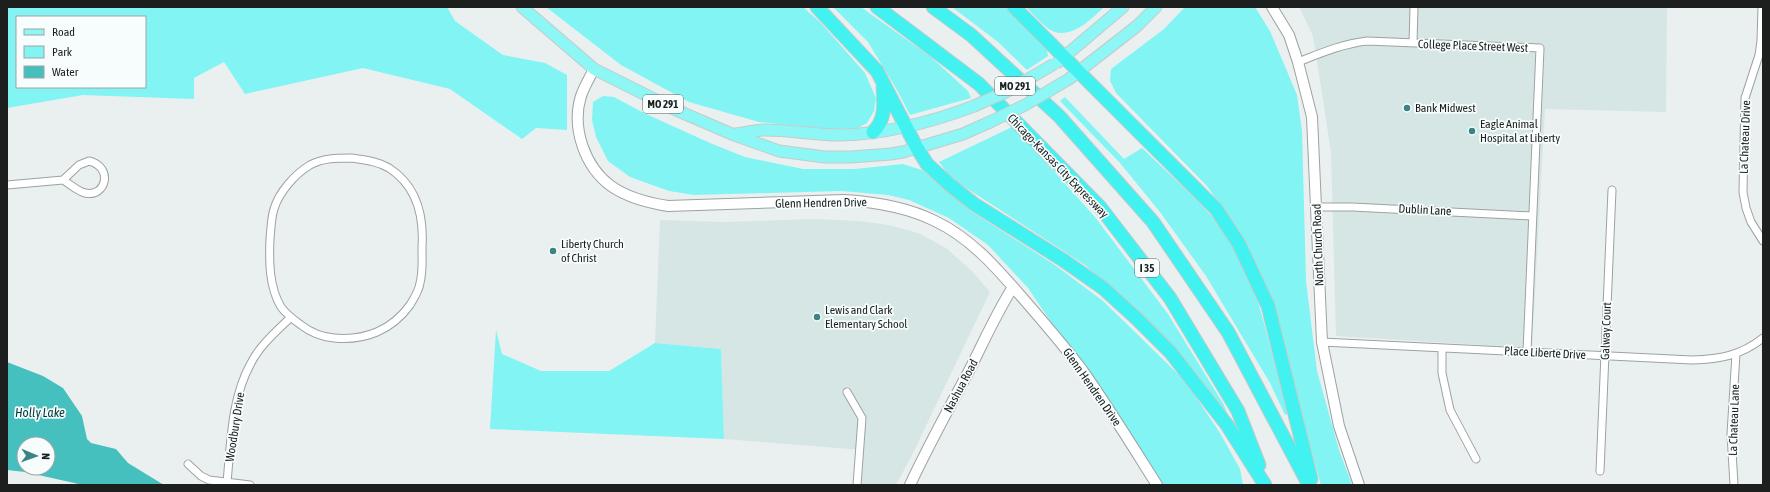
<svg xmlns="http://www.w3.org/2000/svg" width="1770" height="492" font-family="'Asap Condensed',sans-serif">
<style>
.built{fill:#d6e6e5}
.green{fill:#82f4f3;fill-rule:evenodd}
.water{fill:#45c0bf;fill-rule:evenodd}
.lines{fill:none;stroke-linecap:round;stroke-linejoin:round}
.street-casing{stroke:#9ca2a2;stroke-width:9}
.secondary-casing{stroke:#9ca2a2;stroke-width:12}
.primary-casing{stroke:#c9c9c9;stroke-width:13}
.highway-casing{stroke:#c9c9c9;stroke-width:15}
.street{stroke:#fff;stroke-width:7}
.secondary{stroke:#fff;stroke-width:10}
.primary{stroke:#8df7f6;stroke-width:11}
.highway{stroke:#41f2f0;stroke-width:13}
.primary-bridge-casing{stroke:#c9c9c9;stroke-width:13;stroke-linecap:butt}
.primary-bridge{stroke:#8df7f6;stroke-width:11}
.poi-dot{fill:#3b8483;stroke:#f7fdfd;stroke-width:1.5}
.labels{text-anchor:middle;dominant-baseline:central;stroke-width:3.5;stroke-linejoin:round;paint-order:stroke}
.shield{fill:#f7fdfd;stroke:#5e6261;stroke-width:1}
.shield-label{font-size:11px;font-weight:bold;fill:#1c1f1e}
.street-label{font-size:12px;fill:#1c1f1e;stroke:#f7fdfd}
.poi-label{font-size:12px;fill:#1c1f1e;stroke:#f7fdfd;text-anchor:start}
.water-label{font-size:13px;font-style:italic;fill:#003a3a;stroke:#f7fdfd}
</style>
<rect width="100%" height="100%" fill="#eaf0f0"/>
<!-- built -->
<path class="built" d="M1299 7H1667L1666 112 1545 109 1532 348 1336 336 1331 152 1313 36Z
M815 219 859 221 889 225 918 233 946 248 972 271 990 292 913 453 896 485H860L862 450 724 439 721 349 655 343 660 220 725 222Z"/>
<!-- green -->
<path class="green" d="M7 7H447L455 21 503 55 545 63 567 75V130L536 128 522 139 450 89 363 68 245 94 224 62 194 78V99L83 95 7 108ZM17 17H145V87H17Z
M546 7H803L821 23 865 73 876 98 874 111 867 123 858 128 830 129 759 122 689 102 621 65Z
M833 7H861L931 57 968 91 971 98 910 115 897 90 868 42Z
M952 7H1008L1047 50 1048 56 1027 70 998 42Z
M1026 7H1104C1090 21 1066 44 1046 27 1039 21 1033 14 1026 7Z
M1185 7H1255L1270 31 1297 95 1302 131 1306 281 1317 371 1339 450 1352 485H1321L1290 376 1241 236 1207 186 1116 93 1110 81 1111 69 1164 29Z
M603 96 614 97 644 113 710 143 745 157 803 169H855L903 164 922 170 971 211 1055 265 1103 301 1135 332 1186 382 1220 433 1240 469 1243 485H1161L1028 288 988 245 949 218 909 200 888 195 841 191 694 195 669 191 630 177 608 161 596 137 592 120 593 102Z
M1065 97 1124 159 1142 148 1197 200 1217 222 1250 275 1264 323 1288 413 1285 415 1270 383 1206 276 1160 212 1120 163 1060 101Z
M1012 127 1040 156 1095 217 1168 314 1224 405 1229 418 1137 311 1085 265 951 178 939 162Z
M496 330 502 354 541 371H609L655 343 721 349 724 439 490 429Z"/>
<!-- water -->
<path class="water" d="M7 362 43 376 63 388 82 416 87 439 91 443 116 449 128 463 164 485H83L25 472 7 470ZM24 444H48V468H24Z"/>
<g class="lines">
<defs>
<path id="street" d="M1762 7 1761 41 1759 55 1745 98 1743 192 1746 208 1751 222 1763 241
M1413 43 1414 7
M1298 62C1321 53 1342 44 1367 41L1540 48 1527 352
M351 158C364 160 377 161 389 168 417 186 424 216 422 247 422 259 423 272 420 283 419 291 414 298 410 305 392 330 365 341 334 338 323 337 310 332 301 325 294 320 286 314 281 307 269 287 269 261 270 239 271 229 271 218 274 209 279 192 295 174 310 165 323 158 337 158 351 158Z
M89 161C114 167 106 198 85 193 77 191 70 184 63 180L79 165Z
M7 185 63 180
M1317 207H1352L1532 216
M1322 342 1692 360C1720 359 1740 356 1763 338
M1442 348V373L1450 410 1476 459
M847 392 862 418 857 485
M188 464 201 476 209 480 250 485
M1600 471 1612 190
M227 482C231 442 231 399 251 363 260 345 277 331 291 317
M1734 485 1731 434 1736 354"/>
<path id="secondary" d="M1272 7 1289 35 1298 62 1312 117 1322 342 1339 426 1359 485
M594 69C590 77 584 87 581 96 571 128 585 167 611 186 628 198 649 203 668 206L844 200C876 202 907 207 935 221 973 239 1000 272 1027 303 1046 325 1065 347 1083 371 1109 408 1133 447 1157 485
M910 485C929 444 951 405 972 365 985 339 997 312 1013 287"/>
<path id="primary" d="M522 7 594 69 676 110 734 135 779 151 825 157H851L891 154 903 152 963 134 990 122
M1058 62 1123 7
M1069 79 1137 26 1156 7
M735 134C744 133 755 130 765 130 790 130 815 135 841 135 886 134 932 122 974 106"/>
<path id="highway" d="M817 7 877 71 917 148 927 164 950 185 974 204 1063 260 1103 288 1137 319 1171 353 1227 425 1265 485
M877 7 979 84 1100 207 1170 298 1238 411 1259 465
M933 7 971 35 1059 116 1153 222 1228 332 1309 485
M1014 7 1216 209 1239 244 1268 306 1311 479
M873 132C886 120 884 103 883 87"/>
</defs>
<!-- street casing -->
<use href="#street" class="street-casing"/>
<!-- secondary casing -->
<use href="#secondary" class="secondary-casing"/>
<!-- primary casing -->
<use href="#primary" class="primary-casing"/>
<!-- highway casing -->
<use href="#highway" class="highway-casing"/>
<!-- street -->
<use href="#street" class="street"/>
<!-- secondary -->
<use href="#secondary" class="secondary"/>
<!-- primary -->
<use href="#primary" class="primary"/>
<!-- highway -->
<use href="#highway" class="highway"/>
<defs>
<path id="primary-bridge" d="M974 106 1006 92 1054 64
M990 122 1025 105 1069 79"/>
</defs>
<!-- primary-bridge casing -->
<use href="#primary-bridge" class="primary-bridge-casing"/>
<!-- primary-bridge -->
<use href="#primary-bridge" class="primary-bridge"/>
</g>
<!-- markers -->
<g class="poi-dot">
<circle cx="1407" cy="108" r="4"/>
<circle cx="1472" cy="131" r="4"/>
<circle cx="553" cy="251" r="4"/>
<circle cx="817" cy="317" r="4"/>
</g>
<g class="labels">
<!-- shield labels -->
<g class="shield">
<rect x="995" y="77" width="40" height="18" rx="3"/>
<rect x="643" y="95" width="40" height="18" rx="3"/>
<rect x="1135" y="259" width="24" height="18" rx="3"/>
</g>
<g class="shield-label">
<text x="1015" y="86">MO 291</text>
<text x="663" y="104">MO 291</text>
<text x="1147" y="268">I 35</text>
</g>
<!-- street labels -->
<g class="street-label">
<text transform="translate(1473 46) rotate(2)">College Place Street West</text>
<text transform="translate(1745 137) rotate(-88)">La Chateau Drive</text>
<text transform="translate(1058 166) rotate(46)">Chicago-Kansas City Expressway</text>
<text transform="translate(821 203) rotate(-1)">Glenn Hendren Drive</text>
<text transform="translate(1425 210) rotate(3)">Dublin Lane</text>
<text transform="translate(1318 245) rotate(-92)">North Church Road</text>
<text transform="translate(1606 331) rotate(-88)">Galway Court</text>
<text transform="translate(1545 353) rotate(3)">Place Liberte Drive</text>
<text transform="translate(961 386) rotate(-62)">Nashua Road</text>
<text transform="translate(1092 387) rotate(55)">Glenn Hendren Drive</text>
<text transform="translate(1734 420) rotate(-88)">La Chateau Lane</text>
<text transform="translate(235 427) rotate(-81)">Woodbury Drive</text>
</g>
<!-- poi labels -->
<g class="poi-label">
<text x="1415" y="108">Bank Midwest</text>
<text x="1480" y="124">Eagle Animal<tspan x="1480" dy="14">Hospital at Liberty</tspan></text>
<text x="561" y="244">Liberty Church<tspan x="561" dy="14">of Christ</tspan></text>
<text x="825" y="310">Lewis and Clark<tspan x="825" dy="14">Elementary School</tspan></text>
</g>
<!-- water labels -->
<g class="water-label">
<text x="40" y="412">Holly Lake</text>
</g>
</g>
<!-- border -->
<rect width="1770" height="492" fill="none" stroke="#1c1f1e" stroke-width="16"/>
<!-- legend -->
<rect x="16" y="16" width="130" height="72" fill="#f7fdfd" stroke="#9fa4a4"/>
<rect x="24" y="29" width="20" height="6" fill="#8df7f6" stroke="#9fa4a4"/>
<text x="52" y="36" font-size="12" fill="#1c1f1e">Road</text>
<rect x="24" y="46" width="20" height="12" fill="#82f4f3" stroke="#9fa4a4"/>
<text x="52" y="56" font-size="12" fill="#1c1f1e">Park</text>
<rect x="24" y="66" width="20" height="12" fill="#45c0bf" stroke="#9fa4a4"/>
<text x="52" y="76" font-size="12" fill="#1c1f1e">Water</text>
<!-- north arrow -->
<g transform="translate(36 456) rotate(92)"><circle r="19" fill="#f7fdfd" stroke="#9fa4a4"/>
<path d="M0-3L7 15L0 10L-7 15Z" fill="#3b8483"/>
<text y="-6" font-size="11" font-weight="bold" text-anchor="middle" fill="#1c1f1e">N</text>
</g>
</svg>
